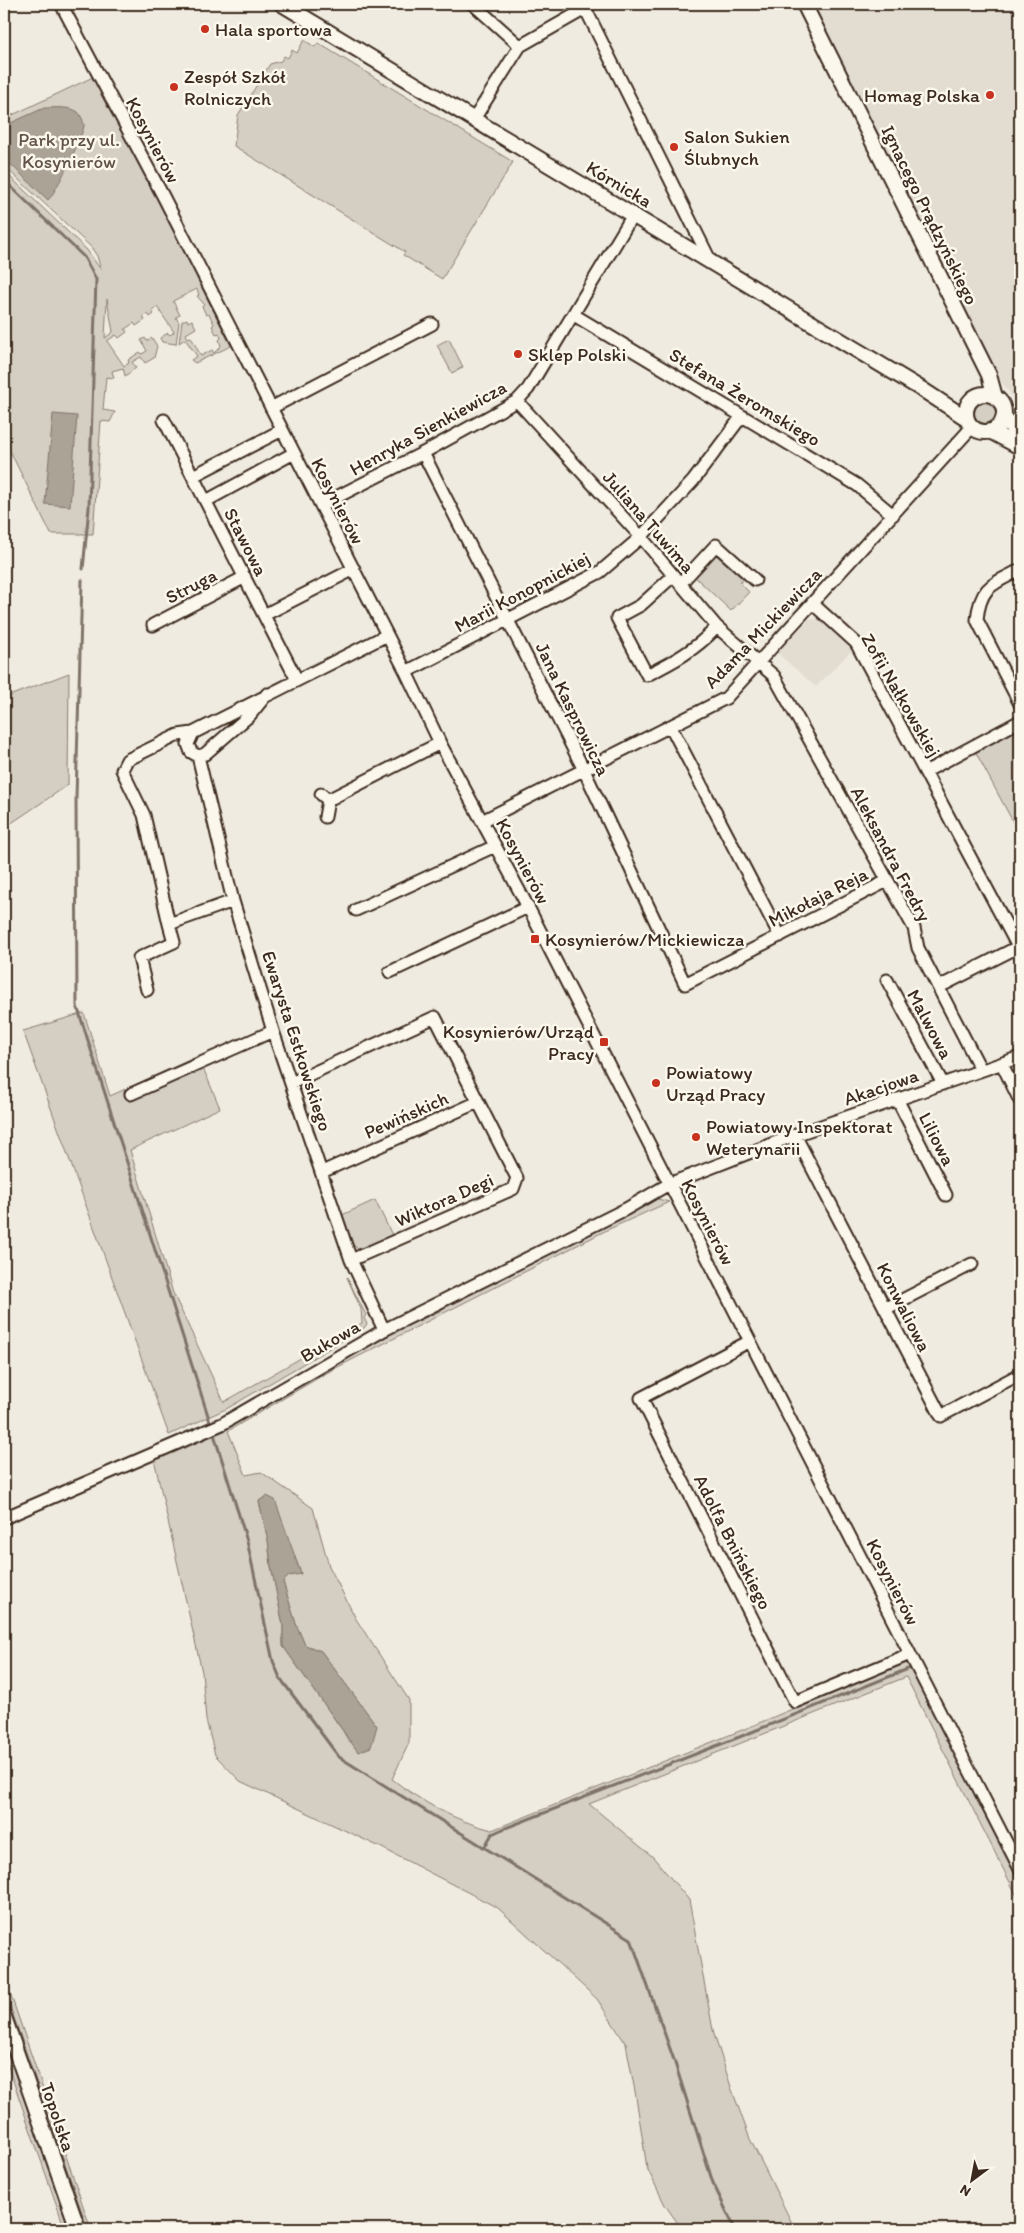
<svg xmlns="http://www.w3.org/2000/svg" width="1024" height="2233" font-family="Itim,sans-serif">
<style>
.built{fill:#e2dcd1}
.green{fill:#d5cec3;stroke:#887c70;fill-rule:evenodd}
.water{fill:#aca397;stroke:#7f7367}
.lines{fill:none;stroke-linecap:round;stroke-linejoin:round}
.stream{stroke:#7f7367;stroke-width:3}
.minor-casing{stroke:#3b2a1e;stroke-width:15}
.tertiary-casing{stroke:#3b2a1e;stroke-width:18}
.minor{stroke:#fbf7ec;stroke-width:11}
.tertiary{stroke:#fbf7ec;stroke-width:14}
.poi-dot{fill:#c8321e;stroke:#fbf7ec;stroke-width:2}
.labels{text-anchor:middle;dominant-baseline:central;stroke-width:5;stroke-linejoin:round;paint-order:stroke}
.poi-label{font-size:19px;fill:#3b2a1e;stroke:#fbf7ec;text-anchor:start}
.park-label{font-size:19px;fill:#625347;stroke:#fbf7ec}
.street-label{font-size:19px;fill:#3b2a1e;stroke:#fbf7ec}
</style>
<rect width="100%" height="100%" fill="#f0ebe0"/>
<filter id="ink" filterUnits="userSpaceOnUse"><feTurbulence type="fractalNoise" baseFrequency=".02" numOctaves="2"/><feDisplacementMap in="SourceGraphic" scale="10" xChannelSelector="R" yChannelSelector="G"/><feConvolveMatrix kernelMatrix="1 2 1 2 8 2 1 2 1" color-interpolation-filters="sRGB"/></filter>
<g filter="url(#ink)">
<!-- built -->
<path class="built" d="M812 4H1020V409L997 375Z
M809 619H818L852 650 816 687 777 653Z"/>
<!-- green -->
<path class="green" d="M304 40 315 47 318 43 513 162 442 279 403 255 405 252 234 146 238 115 270 64 281 61 284 56 288 58 292 50 297 53Z
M93 77 176 232 174 233 178 239H180L199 276 197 278 231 346 195 363 191 360 197 356 185 339 179 343 182 321 187 319 188 322 192 320 196 328 186 334 188 338 191 337 201 356 212 350 214 353 221 346 219 340 221 338 219 333 216 334 212 326 214 324 209 314 206 315 202 306 204 304 197 296 199 295 197 289 173 301 180 315 176 317 179 323 176 344 162 342 160 338 168 333 170 335 174 332 157 307 152 311 154 314 150 317 148 314 143 317 145 320 136 326 134 323 125 329 127 332 119 338 116 335 107 341 124 366 129 363 128 360 140 352 142 354 147 351 141 340 145 338 147 341 152 338 157 346 154 358 145 363 141 357 132 362 136 368 125 376 123 368 112 371 114 378 106 377 103 410 115 412 110 422 101 421 93 534H51L4 439V171L87 250 101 270 97 256 91 247 4 166V119ZM107 299 113 332 105 338Z
M449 339 463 367 452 373 437 345Z
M974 413a11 11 0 1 1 22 0a11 11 0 1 1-22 0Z
M715 554 743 579 740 583 749 592 731 611 694 576Z
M69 673 68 785 4 828V698Z
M1020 728V835L975 751Z
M84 1013 110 1096 198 1056 220 1108 130 1150 173 1293 224 1402 362 1323 361 1309 347 1277 366 1315 364 1318 367 1324 364 1328 228 1408 169 1435 23 1031Z
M656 1196 658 1199 669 1202 607 1230 330 1371 228 1431 246 1475 261 1472 313 1508 329 1566 356 1619 409 1700V1743L392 1779C422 1802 455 1821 492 1830L747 1728 909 1660 1020 1878V1902L906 1677 589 1804 653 1857 689 1900 713 2030 731 2087 750 2139 795 2229H682L665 2205 647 2168 636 2097 626 2044 597 1999 498 1908 382 1848 240 1781 215 1755 206 1720 202 1672 154 1459 227 1427 399 1327 400 1329 442 1310 440 1306ZM267 1496 280 1519 301 1573 289 1576 283 1582 296 1624 305 1645 321 1651 377 1726 349 1742 343 1731 283 1646V1625L271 1566 268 1540 259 1501Z
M375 1200 392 1235 366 1248 358 1249 352 1244 342 1215Z
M4 1975 91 2229H88L4 1989Z
M4 2033 72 2229H65L4 2055Z"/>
<!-- water -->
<path class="water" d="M44 108C53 108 70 106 78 112 81 115 84 122 84 126 83 135 55 195 48 200L4 158V126Z
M53 414 77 416 70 506 45 504Z
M267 1496 275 1500 301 1574 289 1576 283 1582 296 1624 305 1645 321 1651 377 1726 371 1747 358 1752 283 1646V1625L271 1566 268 1540 259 1501Z"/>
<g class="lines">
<!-- stream -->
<path class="stream" d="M4 180 84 257 96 279 89 508 83 569
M82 580 76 798 77 1006 211 1425
M213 1431 247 1541 273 1661 280 1678 339 1757 631 1939 674 2060 713 2183 735 2229
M484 1848 492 1834 503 1829 747 1734 908 1669"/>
<defs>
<path id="minor" d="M61 4 163 196 406 672 440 743 528 907 1020 1869
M473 4 520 46
M583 4 711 262
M474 119 520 46 585 9
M574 315 857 485 893 515
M517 401 641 537 717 627 774 676 914 928 918 948 981 1070
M271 408 432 324
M164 420 297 680
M423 453 584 770 685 984 887 881
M193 476 282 430
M206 501 294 453
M321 505 423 453 517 401 528 389 633 215
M1020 570C993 584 980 586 977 620L1020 704
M673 576 641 605 617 618 647 675C675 661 695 650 717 627
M680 584 716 545 755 580
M812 603 856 643 925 772 1020 721
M264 615 354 569
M153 625 245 577
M406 672 600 572 641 537 693 481 742 416
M267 694 250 715 205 754 198 756 191 752 188 744 193 733 387 635
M671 727 780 936
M193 733 178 735 127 760 122 770 144 815 169 924 233 901
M198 756 233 901 273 1031 351 1260 384 1330
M925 772 1018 947
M321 794 328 800 325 817
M328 800 440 743
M482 821 726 698 972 427
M356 910 495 846
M390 972 528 907
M887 980 943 1084
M939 987 1018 947 1020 949
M147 990 139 958 174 942 169 924
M1002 1064 1020 1101
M291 1083 435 1017 517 1178 513 1189 351 1260
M131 1094 273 1031
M897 1099 946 1195
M795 1135 941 1416 1020 1374
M322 1172 478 1102
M885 1309 972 1264
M750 1341 641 1398 785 1683 795 1702 910 1654
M4 1518 222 1424 384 1330 626 1209 669 1184 795 1135 1020 1057"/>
<path id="tertiary" d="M282 4 923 390 966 418
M804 4 989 375 995 397
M966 413a19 19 0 1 1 38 0a19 19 0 1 1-38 0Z
M1004 417 1020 438
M990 431 1020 447
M4 2017 78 2229"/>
</defs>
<!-- minor casing -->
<use href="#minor" class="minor-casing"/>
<!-- tertiary casing -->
<use href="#tertiary" class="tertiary-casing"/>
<!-- minor -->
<use href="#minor" class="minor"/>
<!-- tertiary -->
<use href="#tertiary" class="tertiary"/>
</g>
</g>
<!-- markers -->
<g class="poi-dot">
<circle cx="205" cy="29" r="5"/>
<circle cx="174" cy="87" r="5"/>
<circle cx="990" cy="95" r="5"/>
<circle cx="674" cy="147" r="5"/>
<circle cx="518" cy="354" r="5"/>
<rect x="530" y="934" width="10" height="10" rx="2.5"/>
<rect x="599" y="1037" width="10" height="10" rx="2.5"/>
<circle cx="656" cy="1083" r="5"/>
<circle cx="696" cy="1137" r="5"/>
</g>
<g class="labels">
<!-- poi labels -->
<g class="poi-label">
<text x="215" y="29">Hala sportowa</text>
<text x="184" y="76">Zespół Szkół<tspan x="184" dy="22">Rolniczych</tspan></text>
<text x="980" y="95" text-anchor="end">Homag Polska</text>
<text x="684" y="136">Salon Sukien<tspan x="684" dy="22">Ślubnych</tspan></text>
<text x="528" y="354">Sklep Polski</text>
<text x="545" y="939">Kosynierów/Mickiewicza</text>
<text x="594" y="1031" text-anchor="end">Kosynierów/Urząd<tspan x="594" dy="22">Pracy</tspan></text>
<text x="666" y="1072">Powiatowy<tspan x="666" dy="22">Urząd Pracy</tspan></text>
<text x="706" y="1126">Powiatowy Inspektorat<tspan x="706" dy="22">Weterynarii</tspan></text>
</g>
<!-- park labels -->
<g class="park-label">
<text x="69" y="139">Park przy ul.<tspan x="69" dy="22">Kosynierów</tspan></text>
</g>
<!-- street labels -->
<g class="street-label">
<text transform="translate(153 140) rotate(62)">Kosynierów</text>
<text transform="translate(619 184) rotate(31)">Kórnicka</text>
<text transform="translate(930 215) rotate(64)">Ignacego Prądzyńskiego</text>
<text transform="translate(745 397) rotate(31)">Stefana Żeromskiego</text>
<text transform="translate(428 428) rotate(-29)">Henryka Sienkiewicza</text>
<text transform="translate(338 501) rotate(63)">Kosynierów</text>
<text transform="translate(649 522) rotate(49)">Juliana Tuwima</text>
<text transform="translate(246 542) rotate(63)">Stawowa</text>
<text transform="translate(191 586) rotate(-27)">Struga</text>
<text transform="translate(522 592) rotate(-28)">Marii Konopnickiej</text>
<text transform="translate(763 628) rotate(-46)">Adama Mickiewicza</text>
<text transform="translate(901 695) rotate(60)">Zofii Nałkowskiej</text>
<text transform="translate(573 709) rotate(64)">Jana Kasprowicza</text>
<text transform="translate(891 854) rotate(62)">Aleksandra Fredry</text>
<text transform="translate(523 861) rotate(62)">Kosynierów</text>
<text transform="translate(818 897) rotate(-27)">Mikołaja Reja</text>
<text transform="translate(930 1024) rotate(62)">Malwowa</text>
<text transform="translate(297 1041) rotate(72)">Ewarysta Estkowskiego</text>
<text transform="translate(881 1087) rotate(-19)">Akacjowa</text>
<text transform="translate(406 1115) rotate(-24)">Pewińskich</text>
<text transform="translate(937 1139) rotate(63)">Liliowa</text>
<text transform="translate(444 1200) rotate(-24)">Wiktora Degi</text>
<text transform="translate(708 1222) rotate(63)">Kosynierów</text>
<text transform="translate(904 1307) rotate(63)">Konwaliowa</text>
<text transform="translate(330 1341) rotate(-30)">Bukowa</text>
<text transform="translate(733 1542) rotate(63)">Adolfa Bnińskiego</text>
<text transform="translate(893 1582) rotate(63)">Kosynierów</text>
<text transform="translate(58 2117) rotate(71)">Topolska</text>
</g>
</g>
<!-- margin -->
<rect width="1024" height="2233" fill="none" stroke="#fbf7ec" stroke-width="20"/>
<rect x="10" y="10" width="1004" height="2213" fill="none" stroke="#3b2a1e" stroke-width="2" filter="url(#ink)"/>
<!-- north arrow -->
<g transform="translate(972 2180) rotate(212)" stroke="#fbf7ec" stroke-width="4" paint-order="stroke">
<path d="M0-4L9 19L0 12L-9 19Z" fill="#3b2a1e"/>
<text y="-8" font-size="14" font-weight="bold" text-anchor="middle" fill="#3b2a1e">N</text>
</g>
</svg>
